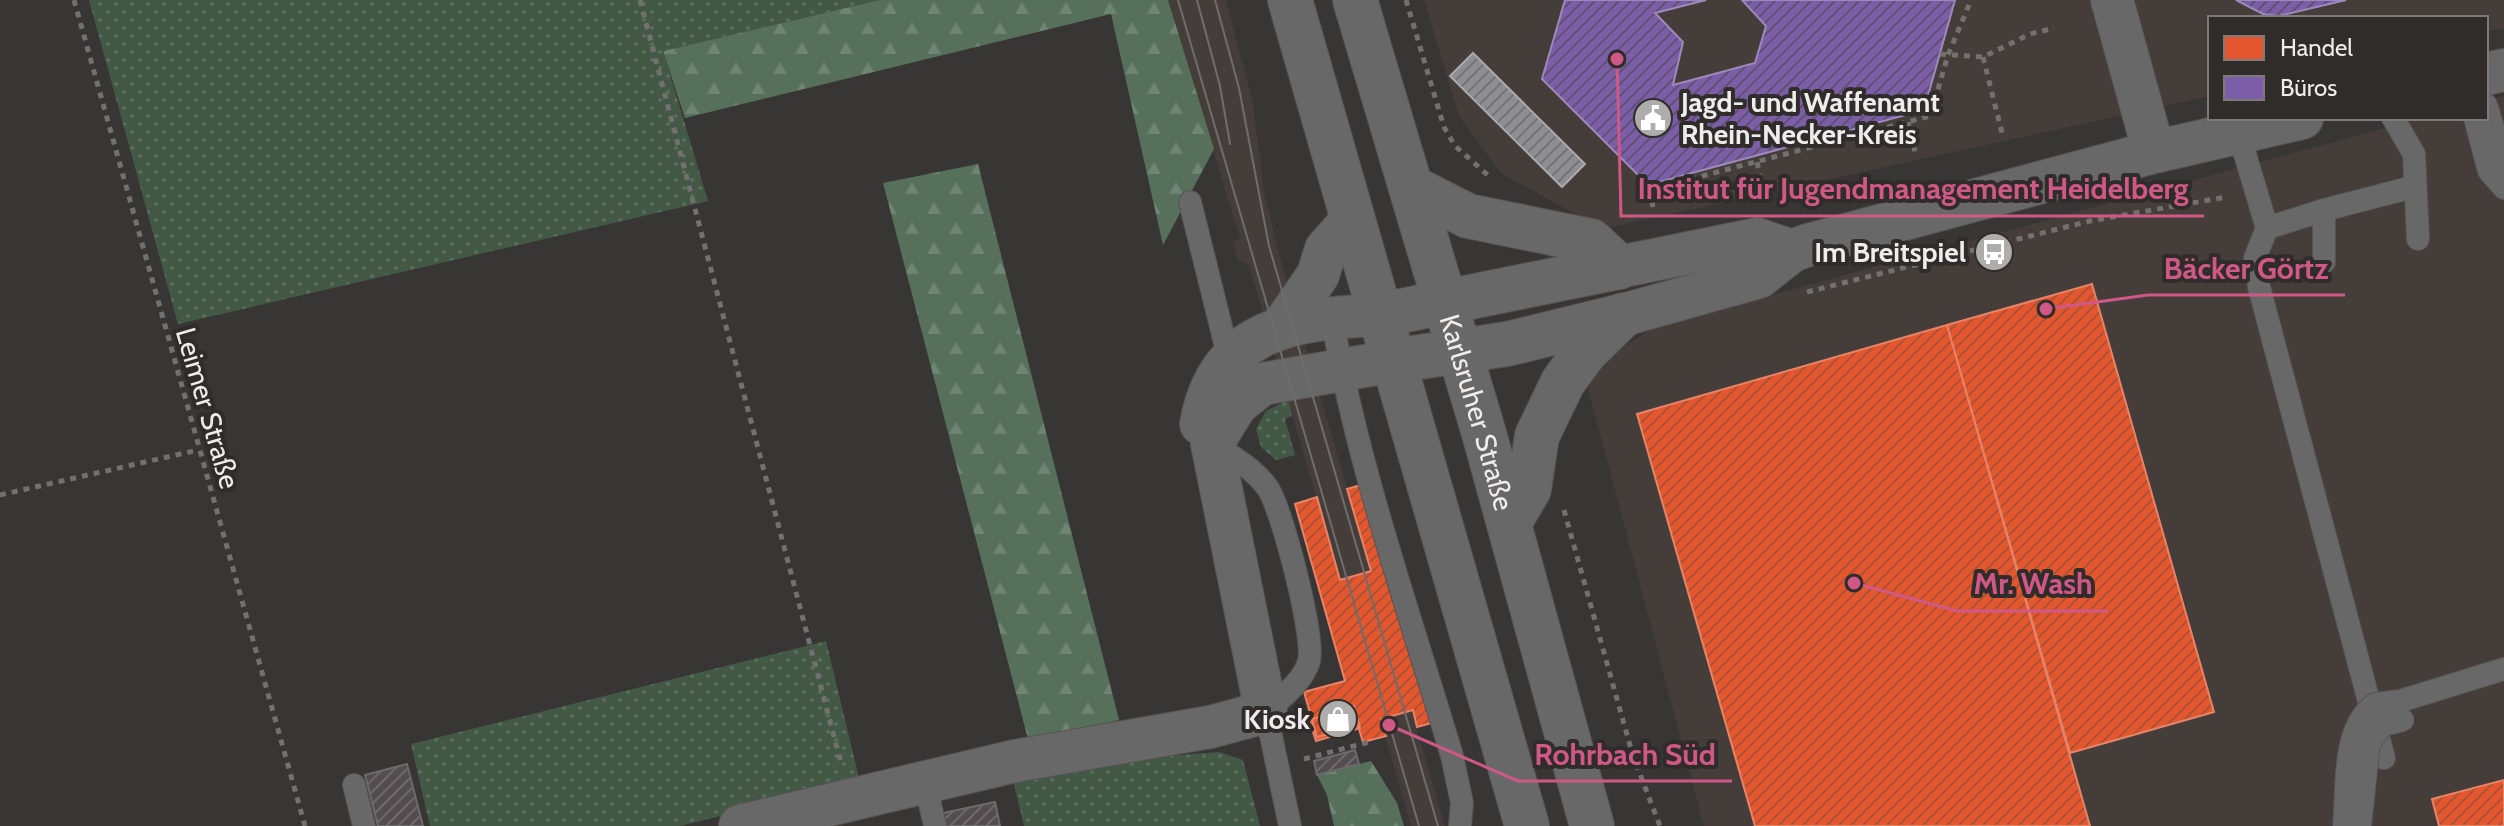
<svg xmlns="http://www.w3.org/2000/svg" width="2504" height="826" font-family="Cabin,sans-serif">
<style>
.built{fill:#453d39}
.grass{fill:url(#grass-dots)}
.forest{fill:url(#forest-firs)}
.shops{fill:url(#shops-hatch);stroke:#e78467;stroke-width:2}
.offices{fill:url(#offices-hatch);stroke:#9e89bc;stroke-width:2}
.industry{fill:url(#industry-hatch);stroke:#aaaaad;stroke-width:2}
.building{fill:url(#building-hatch);stroke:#6c6a6a;stroke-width:2}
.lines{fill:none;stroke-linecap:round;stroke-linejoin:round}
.service-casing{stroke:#555453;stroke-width:24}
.minor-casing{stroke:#555453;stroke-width:44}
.secondary-casing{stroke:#555453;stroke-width:46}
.path{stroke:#727170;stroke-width:5;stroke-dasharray:6 6;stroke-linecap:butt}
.service{stroke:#696868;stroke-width:22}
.minor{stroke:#696868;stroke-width:42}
.secondary{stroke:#696868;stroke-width:44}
.tram{stroke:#6f6d6c;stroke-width:2}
.service-bridge-casing{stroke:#555453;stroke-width:24;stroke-linecap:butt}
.service-bridge{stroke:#696868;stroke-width:22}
.labels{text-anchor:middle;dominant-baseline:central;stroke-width:8;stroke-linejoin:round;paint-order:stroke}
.poi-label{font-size:28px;font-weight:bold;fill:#efedec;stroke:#2f2c2a;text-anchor:end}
.street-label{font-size:28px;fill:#efedec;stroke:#2f2c2a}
.leader{fill:none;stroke:#d05886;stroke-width:3}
.callout-dot{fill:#d05886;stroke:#2f2c2a;stroke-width:3}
.callout-label{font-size:30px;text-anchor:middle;font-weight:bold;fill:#d05886;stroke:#2f2c2a;stroke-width:8;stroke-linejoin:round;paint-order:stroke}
</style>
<defs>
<pattern id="grass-dots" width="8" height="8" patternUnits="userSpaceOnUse" patternTransform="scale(2)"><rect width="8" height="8" fill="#435946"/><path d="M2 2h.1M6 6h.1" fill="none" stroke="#5e7161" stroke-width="1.8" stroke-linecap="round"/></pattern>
<pattern id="forest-firs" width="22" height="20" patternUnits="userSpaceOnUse" patternTransform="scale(2)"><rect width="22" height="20" fill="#57705b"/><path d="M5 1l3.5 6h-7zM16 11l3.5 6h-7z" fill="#6f8573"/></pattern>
<pattern id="shops-hatch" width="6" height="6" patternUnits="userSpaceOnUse" patternTransform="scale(2)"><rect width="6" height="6" fill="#e4572e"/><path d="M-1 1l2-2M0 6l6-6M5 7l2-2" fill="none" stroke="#ad5137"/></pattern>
<pattern id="offices-hatch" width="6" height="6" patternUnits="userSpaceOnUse" patternTransform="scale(2)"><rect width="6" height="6" fill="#7b5ea7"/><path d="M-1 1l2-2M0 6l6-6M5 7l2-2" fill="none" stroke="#5f5172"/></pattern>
<pattern id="industry-hatch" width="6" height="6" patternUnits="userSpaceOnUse" patternTransform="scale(2)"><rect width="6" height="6" fill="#8d8d92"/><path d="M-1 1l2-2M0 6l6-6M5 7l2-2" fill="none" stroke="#757478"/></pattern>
<pattern id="building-hatch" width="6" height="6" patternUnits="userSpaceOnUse" patternTransform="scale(2)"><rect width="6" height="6" fill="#544d50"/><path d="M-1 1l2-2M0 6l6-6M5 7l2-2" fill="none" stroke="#6d6769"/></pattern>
</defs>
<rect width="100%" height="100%" fill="#383635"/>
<!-- built -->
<path class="built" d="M1168 0H1226L1253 104 1264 191 1277 247 1445 826H1411L1249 265 1238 260 1233 241 1240 239Z
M1424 0H2504V28L2486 32V18H2210V96L1602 229 1501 173 1459 116Z
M2504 96V826H1704L1584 373 1654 327 2422 118H2486V101Z"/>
<!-- grass -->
<path class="grass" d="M89 0H879L663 51 708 201 178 324Z
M1288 400 1292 416 1285 419 1295 455 1276 460 1261 447 1256 429 1266 411Z
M826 641 860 782 680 826H430L411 744Z
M1219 752 1243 760 1260 826H1024L1012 776 1140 758Z"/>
<!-- forest -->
<path class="forest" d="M879 0H1168L1214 149 1163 245 1111 14 685 118 663 51Z
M978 164 1119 720 1029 743 883 183Z
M1371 761 1397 803 1404 826H1334L1327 795 1317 775Z"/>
<!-- shops -->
<path class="shops" d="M2092 284 2214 712 2070 753 1947 325Z
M1947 325 2090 826H1755L1637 414Z
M1371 482 1439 721 1417 727 1413 710 1381 719 1386 736 1363 742 1358 726 1317 737 1304 692 1345 681 1295 504 1317 497 1340 580 1371 571 1347 489Z
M1354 706 1360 728 1316 741 1309 720Z
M2504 780V826H2439L2432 799Z"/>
<!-- offices -->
<path class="offices" d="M1565 0H1706L1655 13 1683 42 1673 85 1755 63 1766 26 1742 0H1955L1924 110 1648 185 1542 79Z
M2236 0H2346L2279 16 2263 14Z"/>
<!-- industry -->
<path class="industry" d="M1473 53 1585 164 1562 187 1450 76Z"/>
<!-- building -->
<path class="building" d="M1355 750 1359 764 1317 775 1314 761Z
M407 764 423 826H378L365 775Z
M995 802 1000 826H946L943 813Z"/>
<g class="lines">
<defs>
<path id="service" d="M2486 105 2504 162
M2393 118 2414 154 2418 239
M2475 118 2489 171 2504 188
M2238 131 2267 228
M1190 202 1229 359
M2324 210 2267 228 2255 258 2259 287 2384 758
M2324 262V210L2413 187
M1332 317C1357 466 1409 611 1452 756L1462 803 1460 826
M1212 444C1232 456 1256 470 1269 490 1283 514 1315 637 1309 661 1303 682 1281 698 1266 712L1290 826
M2400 701 2504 669
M925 782 935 826
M354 785 364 826"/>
<path id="minor" d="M2112 0 2154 152
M2486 74 2504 70
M1619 267 1757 239 1792 251
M1623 315 1759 277 1792 251 1808 245 2154 152 2302 118
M1282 327 1318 275 1326 249 1353 219
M1201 424C1218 327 1297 318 1381 315
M740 826 1015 761 1210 727 1266 712 1212 444 1236 405 1262 384 1393 361"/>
<g id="secondary">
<path d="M1290 0 1527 826"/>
<path id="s1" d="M1355 0 1485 437 1592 826"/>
<path d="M1411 187 1468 216 1591 241 1619 267"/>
<path d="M1381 315 1619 267"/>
<path d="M1393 361 1507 344 1622 316"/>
<path d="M1509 523 1529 489 1537 436 1563 382 1585 352 1623 315"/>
</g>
</defs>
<!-- service casing -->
<use href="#service" class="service-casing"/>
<!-- minor casing -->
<use href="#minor" class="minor-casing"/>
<!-- secondary casing -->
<use href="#secondary" class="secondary-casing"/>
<!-- path -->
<path class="path" d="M74 0 305 826
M640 0 841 763
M1406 0 1444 127 1455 146 1491 178
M1940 54 1983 57 2030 34 2054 28
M1983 57 2002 133
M1908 122 1915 152
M1757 162 1762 184
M1653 207 1649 190 1930 116 1948 55 1971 0
M1807 292 2090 221 2226 197
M0 495 198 450
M1564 510 1633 756 1660 826
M1304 759 1373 741"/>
<!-- service -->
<use href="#service" class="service"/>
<!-- minor -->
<use href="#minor" class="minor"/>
<!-- secondary -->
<use href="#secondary" class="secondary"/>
<!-- tram -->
<path class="tram" d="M1178 0 1419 826
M1197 0 1220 86 1230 144
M1215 0 1239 88 1269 246 1438 826"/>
<defs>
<path id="service-bridge" d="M2344 826C2348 787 2341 729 2375 704L2400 701
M2360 826 2369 743 2383 725 2403 720"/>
</defs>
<!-- service-bridge casing -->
<use href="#service-bridge" class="service-bridge-casing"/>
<!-- service-bridge -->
<use href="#service-bridge" class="service-bridge"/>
</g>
<!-- icons -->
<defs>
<symbol id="civic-disc" viewBox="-11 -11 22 22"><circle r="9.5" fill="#afadac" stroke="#2f2c2a"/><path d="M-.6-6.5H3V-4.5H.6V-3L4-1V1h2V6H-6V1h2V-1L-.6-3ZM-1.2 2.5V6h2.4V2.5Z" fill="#fff"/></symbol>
<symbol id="bus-disc" viewBox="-11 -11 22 22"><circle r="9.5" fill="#afadac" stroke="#2f2c2a"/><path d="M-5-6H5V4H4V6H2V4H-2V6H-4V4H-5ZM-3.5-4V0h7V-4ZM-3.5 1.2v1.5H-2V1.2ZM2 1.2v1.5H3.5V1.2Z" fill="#fff"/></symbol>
<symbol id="shop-disc" viewBox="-11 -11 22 22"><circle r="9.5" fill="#afadac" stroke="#2f2c2a"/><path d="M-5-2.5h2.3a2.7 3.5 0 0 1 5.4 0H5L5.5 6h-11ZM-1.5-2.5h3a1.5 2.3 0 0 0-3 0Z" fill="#fff"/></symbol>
</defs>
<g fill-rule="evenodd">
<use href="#civic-disc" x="1631" y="96" width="44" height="44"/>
<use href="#bus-disc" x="1972" y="230" width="44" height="44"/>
<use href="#shop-disc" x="1316" y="697" width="44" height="44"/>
</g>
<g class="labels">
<!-- poi labels -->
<g class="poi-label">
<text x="1681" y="102" text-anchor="start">Jagd- und Waffenamt<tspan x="1681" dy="32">Rhein-Necker-Kreis</tspan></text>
<text x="1966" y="252">Im Breitspiel</text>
<text x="1310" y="719">Kiosk</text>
</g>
<!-- street labels -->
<g class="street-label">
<text transform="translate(208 408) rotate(74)">Leimer Straße</text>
<text stroke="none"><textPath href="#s1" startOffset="430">Karlsruher Straße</textPath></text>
</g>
</g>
<!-- callouts -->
<path class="leader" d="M1617 59L1621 216H2204M2046 309L2148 295H2345M1854 583L1957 611H2108M1389 725L1518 781H1732"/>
<g class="callout-dot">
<circle cx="1617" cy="59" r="8"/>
<circle cx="2046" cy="309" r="8"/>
<circle cx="1854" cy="583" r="8"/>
<circle cx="1389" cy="725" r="8"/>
</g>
<g class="callout-label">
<text x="1913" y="199">Institut für Jugendmanagement Heidelberg</text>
<text x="2246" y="279">Bäcker Görtz</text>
<text x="2033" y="594">Mr. Wash</text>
<text x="1625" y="765">Rohrbach Süd</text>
</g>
<!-- legend -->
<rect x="2208" y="16" width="280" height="104" fill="#2f2c2a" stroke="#7c7978" stroke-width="2"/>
<rect x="2224" y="36" width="40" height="24" fill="#e4572e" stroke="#7c7978" stroke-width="2"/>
<text x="2280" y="56" font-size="24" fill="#efedec">Handel</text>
<rect x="2224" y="76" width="40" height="24" fill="#7b5ea7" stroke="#7c7978" stroke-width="2"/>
<text x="2280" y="96" font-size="24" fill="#efedec">Büros</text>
</svg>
